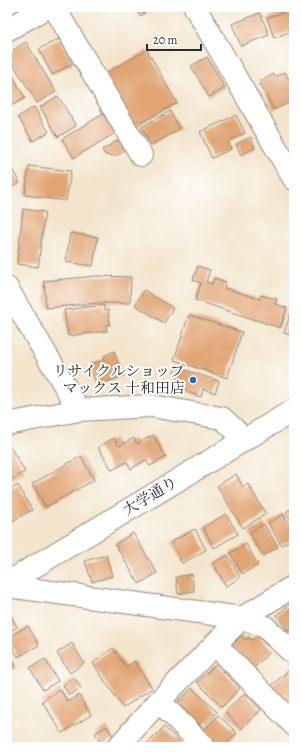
<svg xmlns="http://www.w3.org/2000/svg" width="301" height="754" font-family="Alegreya,'Noto Serif JP',serif">
<style>
.building{fill:#e1a473}
.lines{fill:none;stroke-linecap:round;stroke-linejoin:round}
.minor-casing{stroke:#8f887b;stroke-width:24}
.minor{stroke:#fff;stroke-width:22}
.poi-dot{fill:#1f6fb2;stroke:#fff;stroke-width:1.5}
.labels{text-anchor:middle;dominant-baseline:central;stroke-width:4;stroke-linejoin:round;paint-order:stroke}
.poi-label{font-size:15px;fill:#2b2b2b;stroke:#fff;text-anchor:end}
.street-label{font-size:15px;fill:#2b2b2b;stroke:#fff}
</style>
<rect width="100%" height="100%" fill="#fff"/>
<filter id="ink" filterUnits="userSpaceOnUse"><feTurbulence type="fractalNoise" baseFrequency=".025" numOctaves="2"/><feDisplacementMap in="SourceGraphic" scale="8" xChannelSelector="R" yChannelSelector="G"/><feConvolveMatrix kernelMatrix="1 2 1 2 8 2 1 2 1" color-interpolation-filters="sRGB"/></filter>
<filter id="wash" filterUnits="userSpaceOnUse"><feTurbulence type="fractalNoise" baseFrequency=".012" numOctaves="4" result="noise"/><feDisplacementMap in="SourceGraphic" scale="16" xChannelSelector="R" yChannelSelector="G"/><feGaussianBlur stdDeviation="0.9" result="paint"/><feColorMatrix in="noise" values="0 0 0 0 0 0 0 0 0 0 0 0 0 0 0 0 0 1.4 0 .05"/><feComposite in="paint" operator="in"/></filter>
<g filter="url(#wash)">
<rect width="100%" height="100%" fill="#f3e4cb"/>
<g id="blocks">
<!-- building -->
<path class="building" d="M134 7H152L153 8 140 16Z
M294 8V30L274 38 267 18Z
M260 13 269 35 241 46 232 24Z
M59 39 72 64 52 75 39 49Z
M26 42 56 92 37 103 7 54Z
M147 50 177 103 132 128 102 75Z
M207 57 225 88 209 97 191 66Z
M7 65 25 98 9 107 7 104Z
M285 72 294 90V100L274 110 259 82 274 74 275 77Z
M58 96 76 126 58 137 40 107Z
M34 107 49 132 33 141 18 117Z
M170 111 180 129 151 145 141 127Z
M103 114 115 133 74 158 62 139Z
M236 115 245 133 228 142 231 149 212 158 200 132Z
M251 137 255 148 241 155 236 144Z
M120 139 127 149 116 156 105 155 102 150Z
M9 164 20 183 7 190V165Z
M29 166 71 171 66 201 25 195Z
M23 209 45 212 38 267 17 264Z
M70 233 98 237 93 266 66 262Z
M198 266 210 270 206 282 212 284 214 278 226 282 224 288 260 299 261 295 277 299 275 304 287 308 280 328 195 300 201 283 193 280Z
M96 276 131 277 130 303H98L46 308 44 281Z
M144 290 173 308 164 323 135 305Z
M294 303V336L284 333Z
M104 305V311L108 310 110 325H106L107 331 68 336 64 310Z
M189 315 242 332 227 378 174 360Z
M114 351 123 376 97 386 89 365 105 359 104 356Z
M176 367 219 381 215 393 203 389 201 397 187 392 174 372Z
M7 385 12 392 7 396Z
M153 435 166 457 150 466 146 460 131 469 127 462 112 470 98 447 114 438 119 446 134 438 137 444Z
M9 445 25 472 7 482V446Z
M81 456 94 480 46 507 32 484Z
M236 474 243 487 248 484 266 514 243 528 217 486Z
M18 485 32 510 7 524V491Z
M294 507V525L286 512Z
M226 514 238 534 214 548 203 527Z
M283 514 294 533V538L281 545 268 523Z
M264 524 278 547 263 556 249 533Z
M195 529 206 550 182 563 171 542Z
M133 533 157 573 139 584 115 544Z
M246 544 258 565 242 574 230 553Z
M106 555 112 576 92 582 85 561Z
M228 555 240 578 226 586 213 563Z
M192 574 194 591 178 594 176 577Z
M294 602V627L288 631 276 615Z
M10 614 17 627 7 633V616Z
M28 626 39 645 18 657 7 638Z
M241 636 246 640 248 637 252 640 257 636 272 650 254 668 231 646Z
M72 643 84 663 70 673 57 653Z
M113 648 126 667 134 661 152 688 123 708 93 663Z
M7 652 16 667 7 672Z
M45 659 58 681 43 690 30 668Z
M216 664 240 688 222 707 197 682Z
M291 668 294 672V701L286 708 268 689Z
M75 678 81 688 69 695 63 685Z
M192 688 217 712 202 727 177 703Z
M60 689 68 702 79 695 91 715 62 733 42 701Z
M245 693 261 710 241 729 225 712Z
M218 715 237 733 224 747H212L199 735Z
M107 726 114 738 102 745 95 733Z
M164 727 180 742 175 747H144Z"/>
</g>
</g>
<g filter="url(#ink)">
<use href="#blocks" fill-opacity="0" stroke="#8f887b" stroke-width="1"/>
<g class="lines">
<defs>
<path id="minor" d="M54 7 141 155
M195 7 294 179
M7 30 47 7
M7 288 79 410
M7 424 79 410 151 406 222 418 245 439
M7 583 294 410
M7 586 242 618 264 626 294 654
M215 644 294 725
M159 701 204 747
M118 747 159 701 215 644 242 618 294 586"/>
</defs>
<!-- minor casing -->
<use href="#minor" class="minor-casing"/>
<!-- minor -->
<use href="#minor" class="minor"/>
</g>
</g>
<!-- markers -->
<circle class="poi-dot" cx="193" cy="380" r="4"/>
<g class="labels">
<!-- poi labels -->
<g class="poi-label">
<text x="185" y="371">リサイクルショップ<tspan x="185" dy="17">マックス 十和田店</tspan></text>
</g>
<!-- street labels -->
<g class="street-label">
<text transform="translate(150 496) rotate(-31)">大学通り</text>
</g>
</g>
<!-- margin -->
<rect width="301" height="754" fill="none" stroke="#fff" stroke-width="24"/>
<!-- scale -->
<path d="M147 44v6h54v-6" fill="none" stroke="#2b2b2b" stroke-width="2"/>
<text x="153" y="44" font-size="12" fill="#2b2b2b" stroke="#ffffff" stroke-width="3" paint-order="stroke">20 m</text>
</svg>
